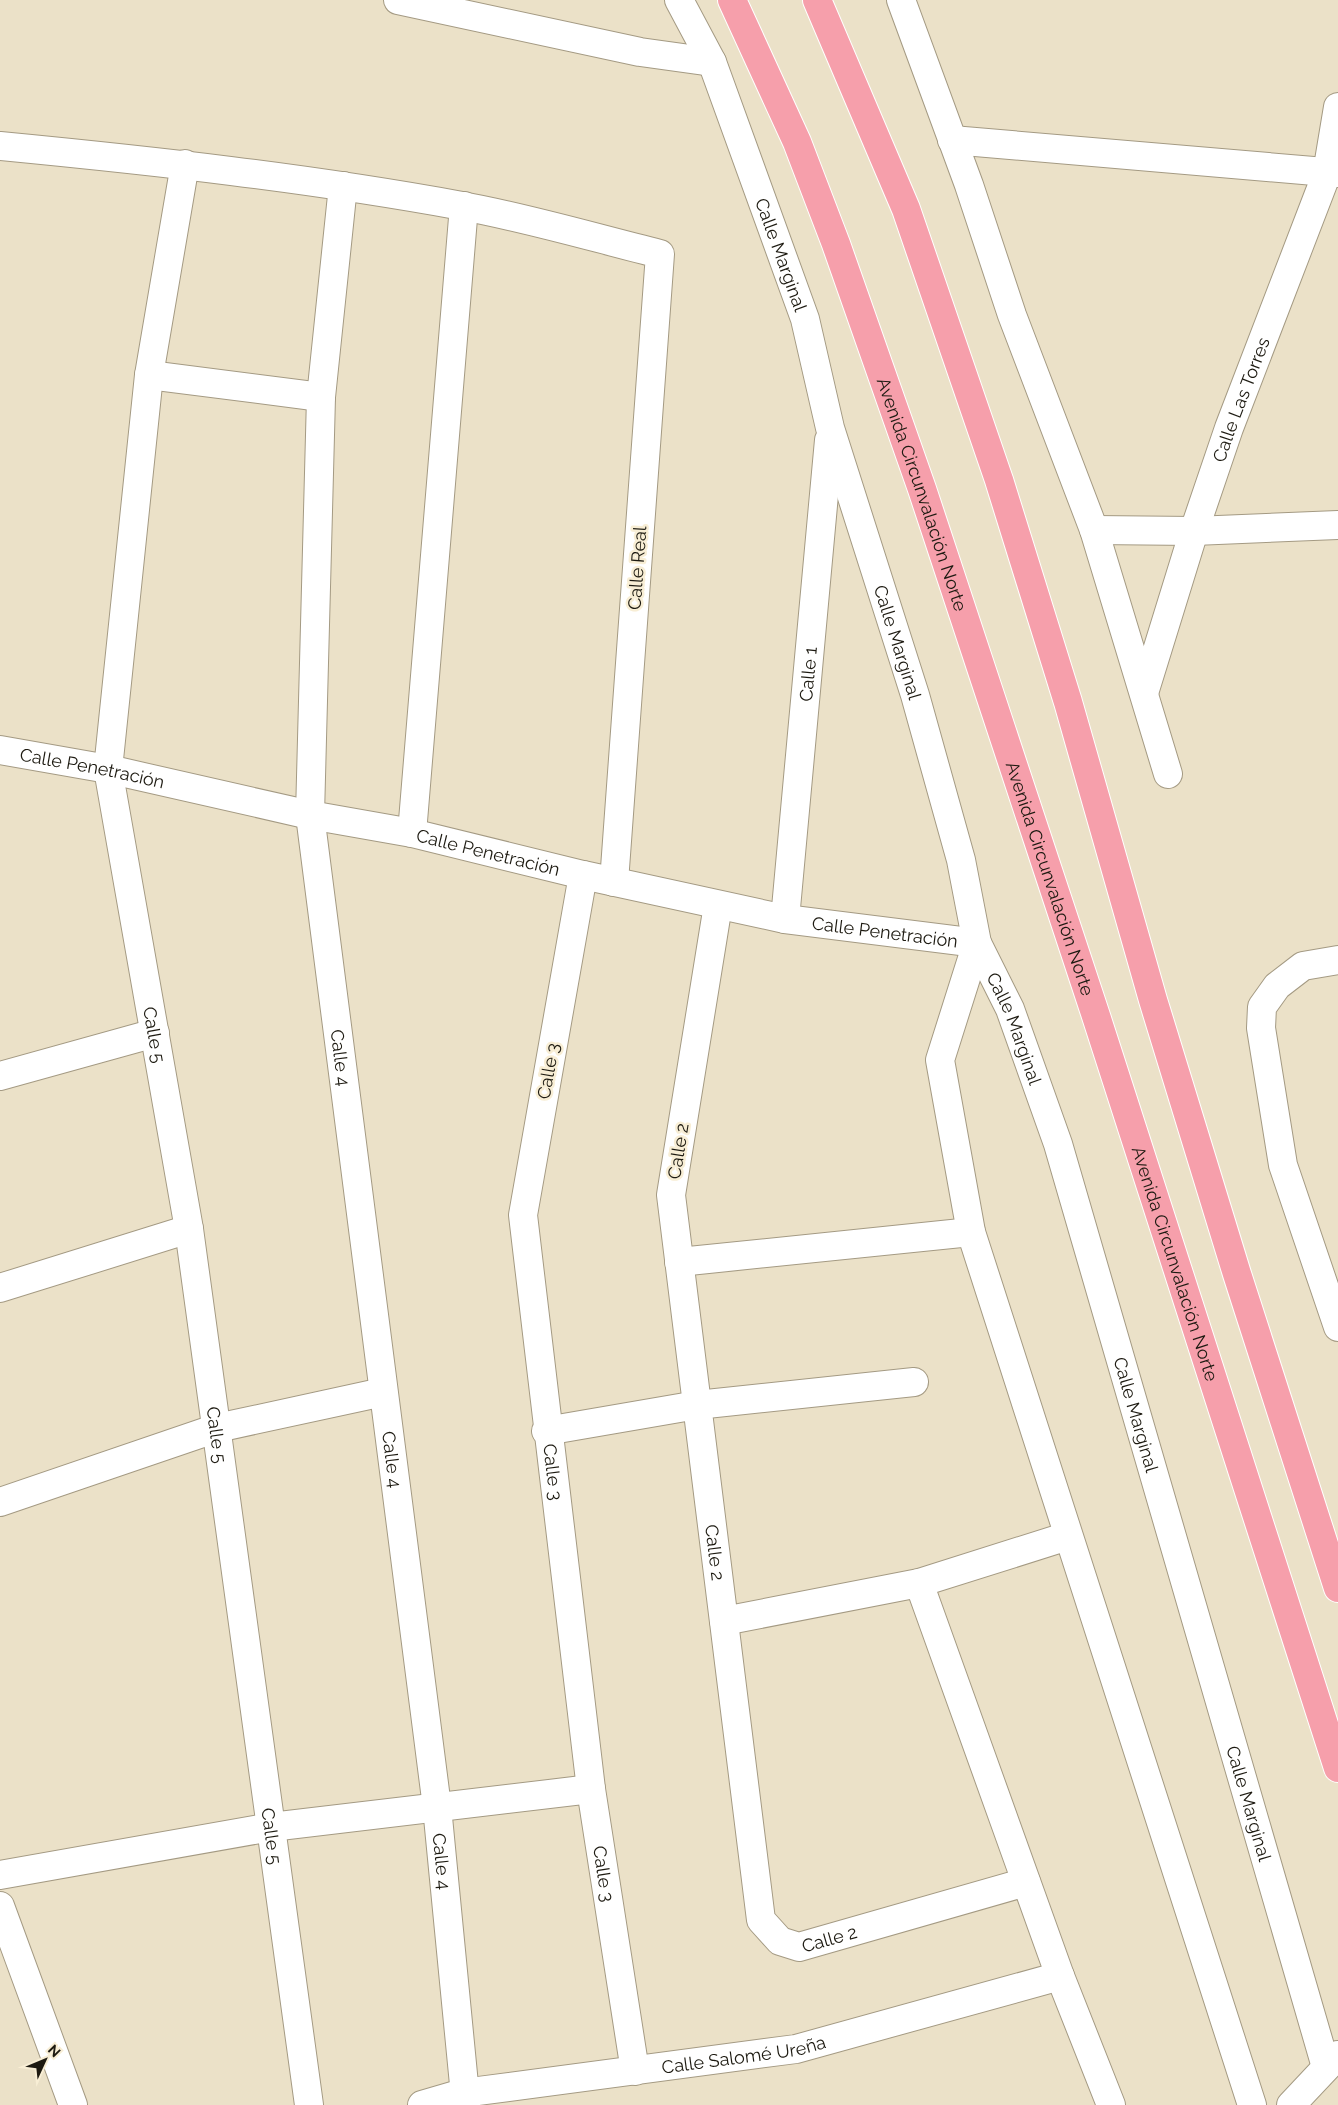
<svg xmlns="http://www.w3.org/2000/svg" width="1338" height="2105" font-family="Raleway,sans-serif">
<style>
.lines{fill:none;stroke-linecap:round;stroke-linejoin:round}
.street-casing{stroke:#a49a83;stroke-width:30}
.highway-casing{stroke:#fff;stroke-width:30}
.street{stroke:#fff;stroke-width:28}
.highway{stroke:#f69fab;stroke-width:28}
.labels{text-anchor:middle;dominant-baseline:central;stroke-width:5;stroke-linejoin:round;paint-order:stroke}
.street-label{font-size:18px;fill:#1d1a11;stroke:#f8eed5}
</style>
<rect width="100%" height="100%" fill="#ebe1c8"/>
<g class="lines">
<defs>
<g id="street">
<path d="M398 0 640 52 712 62"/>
<path id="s1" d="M679 0 712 62 805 319 830 428 915 695 961 860 977 943 1010 1009 1058 1144 1326 2067"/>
<path d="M901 0 969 185 1012 315 1094 530 1168 774"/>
<path d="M952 140 1338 173"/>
<path d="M0 146C155 161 309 178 462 206 528 218 595 238 660 254L614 882"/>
<path id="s2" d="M185 164 149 375 108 769 189 1229 309 2105"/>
<path id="s3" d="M343 186 321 397 310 815 437 1807 466 2105"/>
<path d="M149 375 321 397"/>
<path d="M1094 530 1194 531 1338 525"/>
<path id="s4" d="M1144 693 1194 531 1229 428 1327 173 1338 107"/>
<path id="s5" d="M0 750 108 769 310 815 412 833 583 875 785 919 977 943"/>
<path d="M412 833 464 206"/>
<path id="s6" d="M583 875 523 1215 591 1789 635 2071"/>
<path id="s7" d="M718 905 671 1195 761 1920 780 1941 799 1947 1026 1882"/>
<path id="s8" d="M785 919 829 440"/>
<path d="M977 943 940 1060 971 1232 1252 2105"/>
<path d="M1338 960 1303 966 1277 986 1262 1007 1261 1028 1283 1165 1338 1327"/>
<path d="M0 1076 155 1033"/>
<path d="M679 1262 971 1232"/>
<path d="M0 1288 189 1229"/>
<path d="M546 1431 697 1405 914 1382"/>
<path d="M0 1502 217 1428 383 1392"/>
<path d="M919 1583 1060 1976 1111 2105"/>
<path d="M724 1621 919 1583 1068 1536"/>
<path d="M0 1875 271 1827 591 1789"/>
<path d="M0 1906 73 2105"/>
<path id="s9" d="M422 2105 463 2093 796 2049 1060 1976"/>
<path d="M1291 2105 1338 2055"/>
</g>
<g id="highway">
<path id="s10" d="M732 0 797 142 836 244 922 489 1097 1019 1338 1768"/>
<path d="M817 0 906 209 999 480 1068 702 1153 1000 1237 1274 1338 1588"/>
</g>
</defs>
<!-- street casing -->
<use href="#street" class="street-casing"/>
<!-- highway casing -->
<use href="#highway" class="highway-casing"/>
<!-- street -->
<use href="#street" class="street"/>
<!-- highway -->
<use href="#highway" class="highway"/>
</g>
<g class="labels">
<!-- street labels -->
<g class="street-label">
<text stroke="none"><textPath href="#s1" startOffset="275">Calle Marginal</textPath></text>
<text stroke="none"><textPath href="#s4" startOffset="309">Calle Las Torres</textPath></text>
<text stroke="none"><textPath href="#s10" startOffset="530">Avenida Circunvalación Norte</textPath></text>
<text transform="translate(637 568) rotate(-86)">Calle Real</text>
<text stroke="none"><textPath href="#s1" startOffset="680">Calle Marginal</textPath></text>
<text stroke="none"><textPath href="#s8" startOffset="246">Calle 1</textPath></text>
<text stroke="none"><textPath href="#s5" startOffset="94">Calle Penetración</textPath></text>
<text stroke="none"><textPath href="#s5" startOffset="499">Calle Penetración</textPath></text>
<text stroke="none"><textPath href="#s10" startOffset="935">Avenida Circunvalación Norte</textPath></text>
<text stroke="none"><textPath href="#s5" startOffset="904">Calle Penetración</textPath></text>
<text stroke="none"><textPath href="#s1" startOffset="1085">Calle Marginal</textPath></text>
<text stroke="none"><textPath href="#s2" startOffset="880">Calle 5</textPath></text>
<text stroke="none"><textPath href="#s3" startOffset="875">Calle 4</textPath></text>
<text transform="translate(548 1071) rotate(-80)">Calle 3</text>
<text transform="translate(678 1151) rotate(-81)">Calle 2</text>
<text stroke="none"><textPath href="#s10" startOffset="1340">Avenida Circunvalación Norte</textPath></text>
<text stroke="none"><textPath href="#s1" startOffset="1490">Calle Marginal</textPath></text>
<text stroke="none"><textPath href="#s2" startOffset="1285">Calle 5</textPath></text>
<text stroke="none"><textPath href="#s3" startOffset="1280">Calle 4</textPath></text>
<text stroke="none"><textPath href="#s6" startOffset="604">Calle 3</textPath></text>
<text stroke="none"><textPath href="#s7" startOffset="654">Calle 2</textPath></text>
<text stroke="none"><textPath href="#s1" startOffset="1895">Calle Marginal</textPath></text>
<text stroke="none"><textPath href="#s2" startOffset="1690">Calle 5</textPath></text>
<text stroke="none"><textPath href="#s3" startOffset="1685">Calle 4</textPath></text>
<text stroke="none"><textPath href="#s6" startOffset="1009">Calle 3</textPath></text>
<text stroke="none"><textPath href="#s7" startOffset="1104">Calle 2</textPath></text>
<text stroke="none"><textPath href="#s9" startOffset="326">Calle Salomé Ureña</textPath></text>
</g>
</g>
<!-- north arrow -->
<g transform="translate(45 2060) rotate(46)" stroke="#f8eed5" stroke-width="4" paint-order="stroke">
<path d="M0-4L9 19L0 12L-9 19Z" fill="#1d1a11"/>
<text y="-8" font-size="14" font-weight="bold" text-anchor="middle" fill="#1d1a11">N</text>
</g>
</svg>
